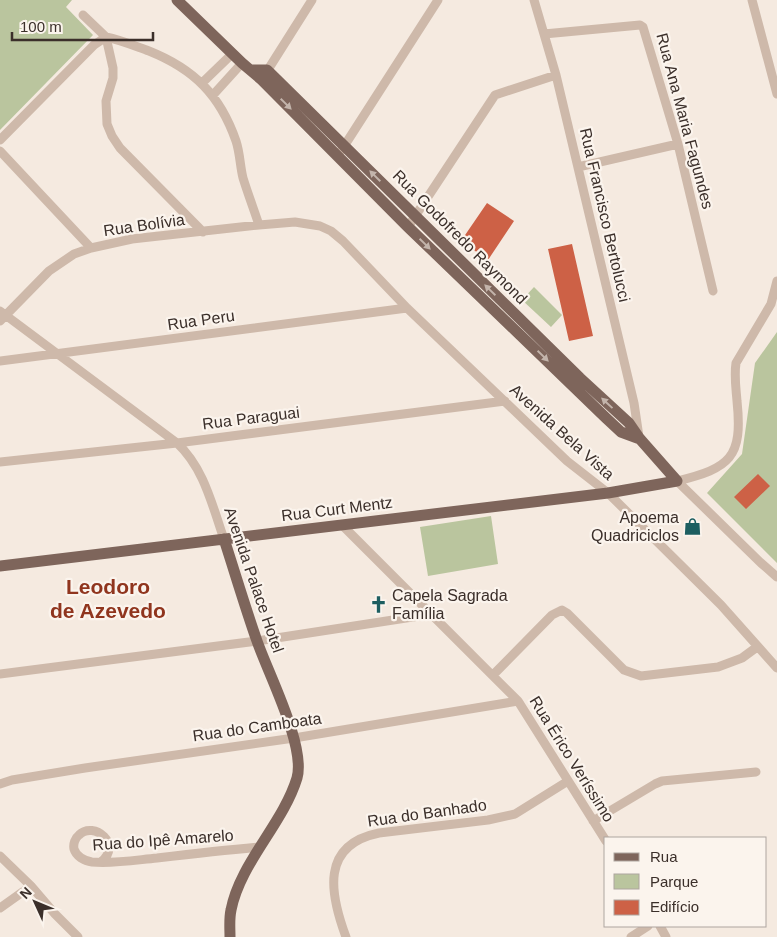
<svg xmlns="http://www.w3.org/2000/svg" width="777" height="937" font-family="Helvetica,sans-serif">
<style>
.green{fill:#bac59e}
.building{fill:#cd6146}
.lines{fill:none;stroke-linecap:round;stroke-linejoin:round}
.minor{stroke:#ceb9aa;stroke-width:9}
.major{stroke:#7e655b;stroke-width:11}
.oneway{fill:#c3b4ab}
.labels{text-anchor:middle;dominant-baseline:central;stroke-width:4.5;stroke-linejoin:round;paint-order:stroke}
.street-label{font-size:16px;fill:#3b2f2a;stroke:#fbf4ed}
.poi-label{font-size:16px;fill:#3b2f2a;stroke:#fbf4ed;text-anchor:end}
.district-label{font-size:21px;font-weight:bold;fill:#90351e;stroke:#fbf4ed}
</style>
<rect width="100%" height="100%" fill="#f5eae0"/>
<!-- green -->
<path class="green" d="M0 0H72L66 7 93 35 0 130Z
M534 287 562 315 551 327 522 300Z
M777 332V563L707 493 742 454 755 363Z
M491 516 498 564 428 576 420 527Z"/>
<!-- building -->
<path class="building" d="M487 203 514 221 488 260 461 241Z
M572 244 593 336 569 341 548 249Z
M758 474 770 486 746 509 734 497Z"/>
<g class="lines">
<!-- minor -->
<path class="minor" d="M534 0 556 75 634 403 639 437
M752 0 777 94
M83 15 106 37 113 68V78L106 101 107 124 112 136 120 148 203 232
M544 34 640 25 643 27 678 144 713 291
M106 37C121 40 135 46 149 51 194 69 220 95 236 141 240 153 240 166 243 178 248 194 254 210 259 225
M264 76 312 0
M202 83 232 54
M213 95 242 63
M0 140 94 45 106 37
M0 151 91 248
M341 151 438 0
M578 167 678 144
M408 227 495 95 556 75
M0 311 177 443C204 468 212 505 224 539
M0 321 49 271 74 254 91 248 132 239 259 225 295 222 320 226 331 231 343 241 407 308 567 461 608 493 721 605 777 668
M0 361 407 308
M0 462 177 443 505 401
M677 481C730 468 743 458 737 401 736 388 734 376 736 363L771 304 777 281
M677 481 761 563 777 577
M342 525 518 701 606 841
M0 674 257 641 432 614
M493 675 552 615 562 610 567 613 624 670 641 676 718 667 742 658 757 647
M0 784 12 780 85 768 294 738 518 701
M593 821 655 784 662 781 756 772
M0 856 31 886 55 914 78 937
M101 862C123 845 94 820 79 835 75 838 73 844 74 849 76 856 84 861 92 862 113 864 136 860 157 858 191 854 226 850 260 847
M0 908 31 886
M660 926 666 937
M346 937C330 894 320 845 379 833L488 820 515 814 568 781
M631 937 648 926"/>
<!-- major -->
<path class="major" d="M177 0 242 63 262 80 408 227 606 418 621 432 640 439
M251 70H267L580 378 629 423 640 439 677 481
M224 539C235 573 245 607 257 641 268 673 306 746 297 778 283 824 240 863 231 910 229 919 230 928 230 937
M0 566 608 493 677 481"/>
</g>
<!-- one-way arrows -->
<defs><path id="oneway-solid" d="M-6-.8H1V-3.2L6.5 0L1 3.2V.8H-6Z" transform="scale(1.25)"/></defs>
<g class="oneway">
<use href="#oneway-solid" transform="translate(286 104) rotate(45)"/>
<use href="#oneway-solid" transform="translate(375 176) rotate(-135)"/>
<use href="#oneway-solid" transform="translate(425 244) rotate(44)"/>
<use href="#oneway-solid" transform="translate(490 290) rotate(-136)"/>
<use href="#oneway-solid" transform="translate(543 356) rotate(44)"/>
<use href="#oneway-solid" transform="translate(607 403) rotate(-137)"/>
</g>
<!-- icons -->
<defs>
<symbol id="shop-bare" viewBox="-9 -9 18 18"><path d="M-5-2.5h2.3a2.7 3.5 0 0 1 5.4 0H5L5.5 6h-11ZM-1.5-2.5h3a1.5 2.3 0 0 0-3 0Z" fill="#1d5e60" stroke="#fbf4ed" stroke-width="2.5" paint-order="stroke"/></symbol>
<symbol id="church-bare" viewBox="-9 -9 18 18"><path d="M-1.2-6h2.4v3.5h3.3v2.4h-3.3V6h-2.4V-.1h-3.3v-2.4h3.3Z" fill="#1d5e60" stroke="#fbf4ed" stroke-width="2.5" paint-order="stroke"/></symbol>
</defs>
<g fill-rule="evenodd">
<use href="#shop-bare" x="680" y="514" width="25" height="25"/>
<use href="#church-bare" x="366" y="592" width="25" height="25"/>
</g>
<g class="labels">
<!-- street labels -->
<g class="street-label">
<text transform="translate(685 121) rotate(75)">Rua Ana Maria Fagundes</text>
<text transform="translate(605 215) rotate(77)">Rua Francisco Bertolucci</text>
<text transform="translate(144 225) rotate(-8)">Rua Bolívia</text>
<text transform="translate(460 237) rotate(45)">Rua Godofredo Raymond</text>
<text transform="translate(201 320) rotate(-8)">Rua Peru</text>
<text transform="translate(251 418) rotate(-7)">Rua Paraguai</text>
<text transform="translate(562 432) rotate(42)">Avenida Bela Vista</text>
<text transform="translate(337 509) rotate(-7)">Rua Curt Mentz</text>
<text transform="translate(254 580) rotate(71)">Avenida Palace Hotel</text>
<text transform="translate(257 727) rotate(-8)">Rua do Camboata</text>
<text transform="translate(572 759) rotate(58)">Rua Érico Veríssimo</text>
<text transform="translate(427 813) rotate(-8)">Rua do Banhado</text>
<text transform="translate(163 840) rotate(-4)">Rua do Ipê Amarelo</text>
</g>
<!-- poi labels -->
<g class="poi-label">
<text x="679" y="517">Apoema<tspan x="679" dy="18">Quadriciclos</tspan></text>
<text x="392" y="595" text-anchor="start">Capela Sagrada<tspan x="392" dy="18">Família</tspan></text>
</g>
<!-- district labels -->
<g class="district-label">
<text x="108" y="586">Leodoro<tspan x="108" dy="24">de Azevedo</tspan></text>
</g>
</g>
<!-- legend -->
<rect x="604" y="837" width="162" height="90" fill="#fbf4ed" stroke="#aea59f"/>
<rect x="614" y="853" width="25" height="8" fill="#7e655b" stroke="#aea59f"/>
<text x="650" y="862" font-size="15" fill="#3b2f2a">Rua</text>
<rect x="614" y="874" width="25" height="15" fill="#bac59e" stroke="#aea59f"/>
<text x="650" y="887" font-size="15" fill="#3b2f2a">Parque</text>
<rect x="614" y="900" width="25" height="15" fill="#cd6146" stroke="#aea59f"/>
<text x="650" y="912" font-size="15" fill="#3b2f2a">Edifício</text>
<!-- north arrow -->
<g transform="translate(35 902) rotate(314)" stroke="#fbf4ed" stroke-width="4" paint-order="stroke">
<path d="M0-4L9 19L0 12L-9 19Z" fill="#3b2f2a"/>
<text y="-8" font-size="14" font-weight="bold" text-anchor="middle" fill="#3b2f2a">N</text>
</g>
<!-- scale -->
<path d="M12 32v8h141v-8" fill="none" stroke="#3b2f2a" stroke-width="2.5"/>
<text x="20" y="32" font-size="15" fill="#3b2f2a" stroke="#fbf4ed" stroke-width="4" paint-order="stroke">100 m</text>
</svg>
